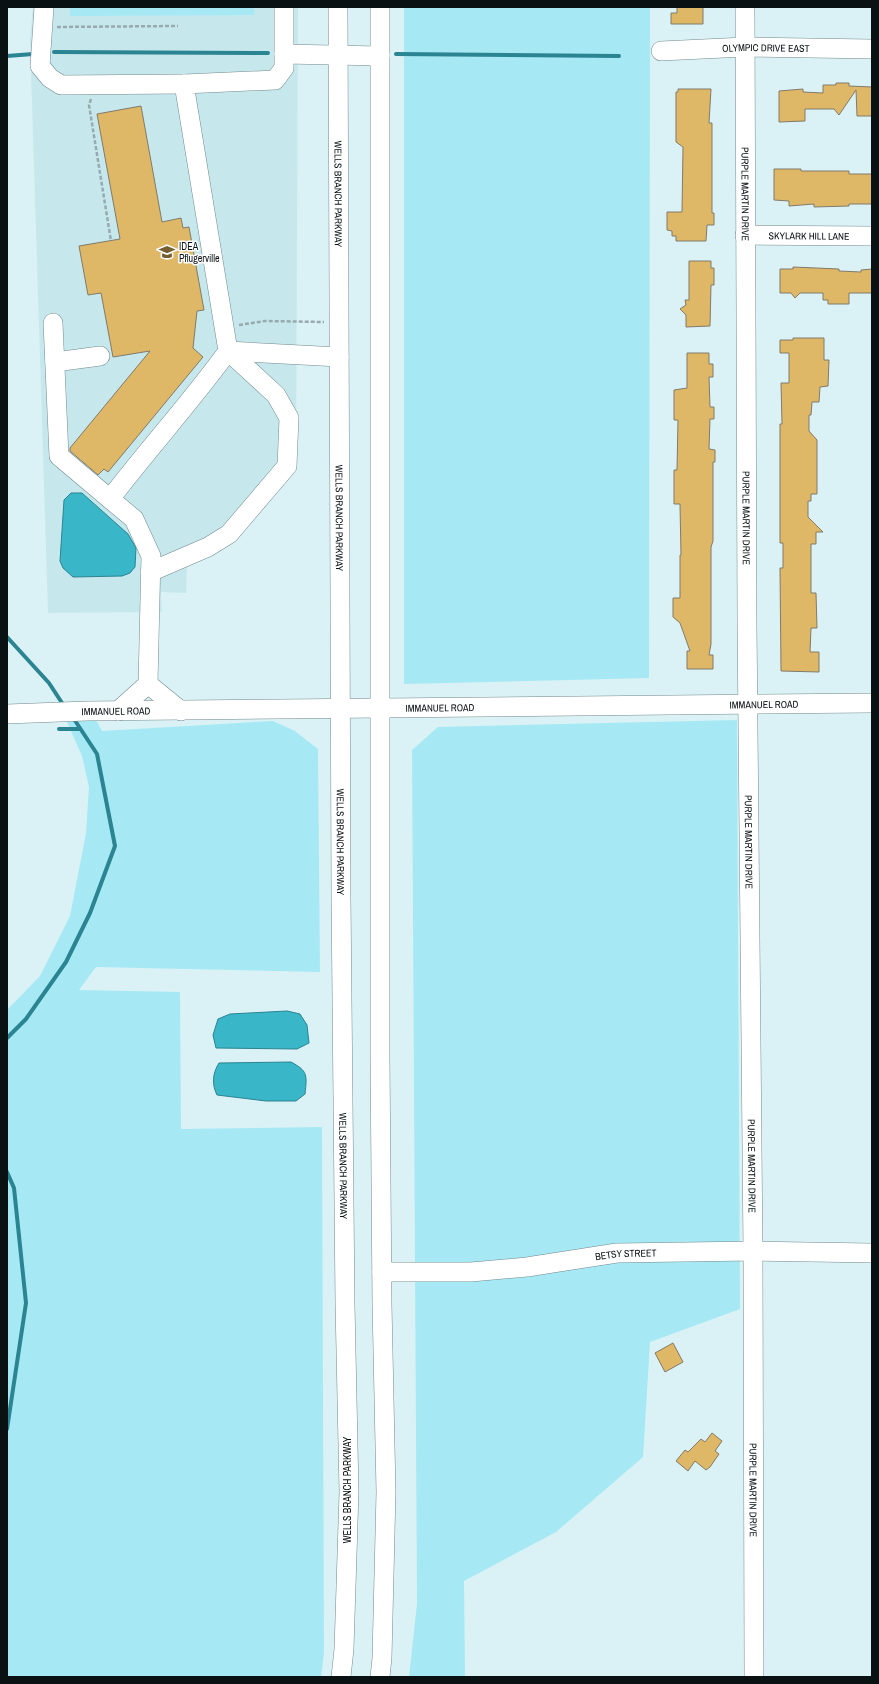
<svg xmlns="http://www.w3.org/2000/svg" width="879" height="1684" font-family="'Archivo Narrow',sans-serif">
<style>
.built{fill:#c6e8ed}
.green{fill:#a6e9f4}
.water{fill:#39b6c7;stroke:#2b8491}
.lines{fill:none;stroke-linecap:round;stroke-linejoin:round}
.stream{stroke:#2b8491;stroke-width:4}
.building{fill:#deb767;stroke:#827a6a}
.minor-casing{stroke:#73898d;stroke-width:20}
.path{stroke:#97aaad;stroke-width:2.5;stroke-dasharray:4 2;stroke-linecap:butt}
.minor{stroke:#fff;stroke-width:19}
.labels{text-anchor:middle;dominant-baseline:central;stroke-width:3;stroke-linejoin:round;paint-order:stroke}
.street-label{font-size:10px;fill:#091113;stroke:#fff}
.poi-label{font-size:10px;fill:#091113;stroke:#fff;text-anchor:start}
</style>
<rect width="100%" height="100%" fill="#daf2f6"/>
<!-- built -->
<path class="built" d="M33 7H298L296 465 187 565 186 593 161 592 162 612 48 613 30 40Z"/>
<!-- green -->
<path class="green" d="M70 7H254V15L70 16Z
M404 7H650L649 678 404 684Z
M96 720 102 731 273 721 295 731 318 749 320 972 96 967 79 990 180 992 181 1129 322 1127 324 1653 321 1677H7V1010L40 976 70 916 86 833 89 787 82 756 67 722Z
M737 720 740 1309 650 1342 643 1457 556 1532 464 1581 465 1677H409L417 1604 412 750 438 727Z"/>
<!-- water -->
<path class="water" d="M71 493H82L128 534 136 548 135 567 130 573 122 576 73 577 63 568 60 561 64 500Z
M287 1011 300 1014 307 1025 309 1043 297 1049 216 1048 213 1035 218 1019 230 1014Z
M291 1062C308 1071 307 1075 305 1094L296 1101H266L217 1095C212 1085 212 1074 219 1063Z"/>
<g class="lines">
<!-- stream -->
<path class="stream" d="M54 52 268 53
M396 54 619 56
M7 56 33 54
M7 637 49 683 64 706
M59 729H80
M7 1038 26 1019 66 962 90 913 115 846 97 754 72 716
M7 1172 14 1188 26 1303 7 1429"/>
</g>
<!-- building -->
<path class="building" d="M677 7H703V24H671V13H677Z
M836 83H849V86L872 87V116H857L856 90 839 115 834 109H805V121L779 122V91L803 89V92L823 93V85H836Z
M678 89H711L709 123H712V213H714V225H707L706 241H676V236H672V231L667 230V212H682L683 147 676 142V92H678Z
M141 106 162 222 181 218 183 228 189 227 204 310 197 311 193 348 203 357 108 472 104 469 98 475 70 451V448L150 351 113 357 101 293 88 295 79 246 120 239 97 114Z
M774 169H801V171H849V174H872V201L871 204H849V206L814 207V204L789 206V201L774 200Z
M689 261H711V268H714V285H711L710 326 686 327V315L680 309 686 305 685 300H689Z
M793 267 839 269V271L861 272V270L872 269V293H849V304H828V300H823V293H800L795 298 791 293H780V269H793Z
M793 338H824V360H829L828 386 820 387 819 402H812L811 415H809V431L817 440V494H811V501H808V517L823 532H816V544H811V593H816L817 628H811L810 652H819V672L781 671 780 568H783V543H780V424H782L781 383H789V353H780V340H793Z
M687 353H709V364H713V377H709L710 407H714V419H710L709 449 715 450V462H713V541L711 547V644L709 655H713V669H687V651H690L680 623 673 617V598H680V555H681L680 504H674V470H677L678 420H674V390L687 388Z
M673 1343 683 1362 665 1372 655 1353Z
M712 1433 722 1441 715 1451 719 1454 710 1467 706 1470 695 1461 688 1471 676 1461 685 1450 688 1452 701 1439 705 1442Z"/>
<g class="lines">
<defs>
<g id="minor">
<path d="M44 7 40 66 50 78 61 85 184 84"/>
<path d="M284 7V54"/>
<path id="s1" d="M338 7 341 897 345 1304 349 1492 344 1649 341 1677"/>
<path id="s2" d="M745 7 747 623 753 1251 754 1677"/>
<path id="s3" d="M661 51 745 47 872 49"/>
<path id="s4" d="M745 235 872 236"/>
<path d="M53 323 59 456 110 499"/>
<path d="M339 357 228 351 184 84 275 80 284 68V54L380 56"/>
<path d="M55 362 100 356"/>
<path d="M148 684 181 711"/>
<path d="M118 711 148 684 151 556 134 519 110 499C148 449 191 402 228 351L276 395 289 418 287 466 229 534 208 547 150 572"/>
<path id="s5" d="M7 714 87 711 872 703"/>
<path id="s6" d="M382 1272H471L527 1267 617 1253 753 1251 872 1253"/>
<path d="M380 1677 382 1658 386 1492 382 1304 380 1056V7"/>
</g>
</defs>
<!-- minor casing -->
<use href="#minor" class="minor-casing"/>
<!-- path -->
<path class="path" d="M57 27 178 26
M91 99 89 105 111 241
M239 325 265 321 324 322"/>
<!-- minor -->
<use href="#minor" class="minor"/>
</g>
<!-- icons -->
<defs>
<symbol id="school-bare" viewBox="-9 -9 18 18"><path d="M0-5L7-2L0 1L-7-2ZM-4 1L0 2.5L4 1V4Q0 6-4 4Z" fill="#755f2f" stroke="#fff" stroke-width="2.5" paint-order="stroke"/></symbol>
</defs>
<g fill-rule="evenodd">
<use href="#school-bare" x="156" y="241" width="22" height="22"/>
</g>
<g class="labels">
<!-- street labels -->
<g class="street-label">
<text stroke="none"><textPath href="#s3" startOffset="105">OLYMPIC DRIVE EAST</textPath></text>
<text stroke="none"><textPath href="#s1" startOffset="187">WELLS BRANCH PARKWAY</textPath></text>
<text stroke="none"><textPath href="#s2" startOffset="187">PURPLE MARTIN DRIVE</textPath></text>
<text stroke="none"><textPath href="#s4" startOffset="64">SKYLARK HILL LANE</textPath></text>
<text stroke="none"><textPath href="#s1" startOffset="511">WELLS BRANCH PARKWAY</textPath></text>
<text stroke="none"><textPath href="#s2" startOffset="511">PURPLE MARTIN DRIVE</textPath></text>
<text stroke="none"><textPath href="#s5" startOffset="757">IMMANUEL ROAD</textPath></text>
<text stroke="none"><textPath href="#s5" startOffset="433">IMMANUEL ROAD</textPath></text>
<text stroke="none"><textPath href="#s5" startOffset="109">IMMANUEL ROAD</textPath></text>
<text stroke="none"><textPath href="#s1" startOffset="835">WELLS BRANCH PARKWAY</textPath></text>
<text stroke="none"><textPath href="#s2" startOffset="835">PURPLE MARTIN DRIVE</textPath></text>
<text stroke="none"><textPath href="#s1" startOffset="1159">WELLS BRANCH PARKWAY</textPath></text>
<text stroke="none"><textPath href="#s2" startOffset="1159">PURPLE MARTIN DRIVE</textPath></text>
<text stroke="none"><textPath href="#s6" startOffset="245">BETSY STREET</textPath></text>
<text transform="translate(347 1490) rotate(-90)">WELLS BRANCH PARKWAY</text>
<text stroke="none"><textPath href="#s2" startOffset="1483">PURPLE MARTIN DRIVE</textPath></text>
</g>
<!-- poi labels -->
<g class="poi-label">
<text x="179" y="246">IDEA<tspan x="179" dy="12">Pflugerville</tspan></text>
</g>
</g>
<!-- border -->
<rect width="879" height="1684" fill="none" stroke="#091113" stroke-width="16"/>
</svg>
